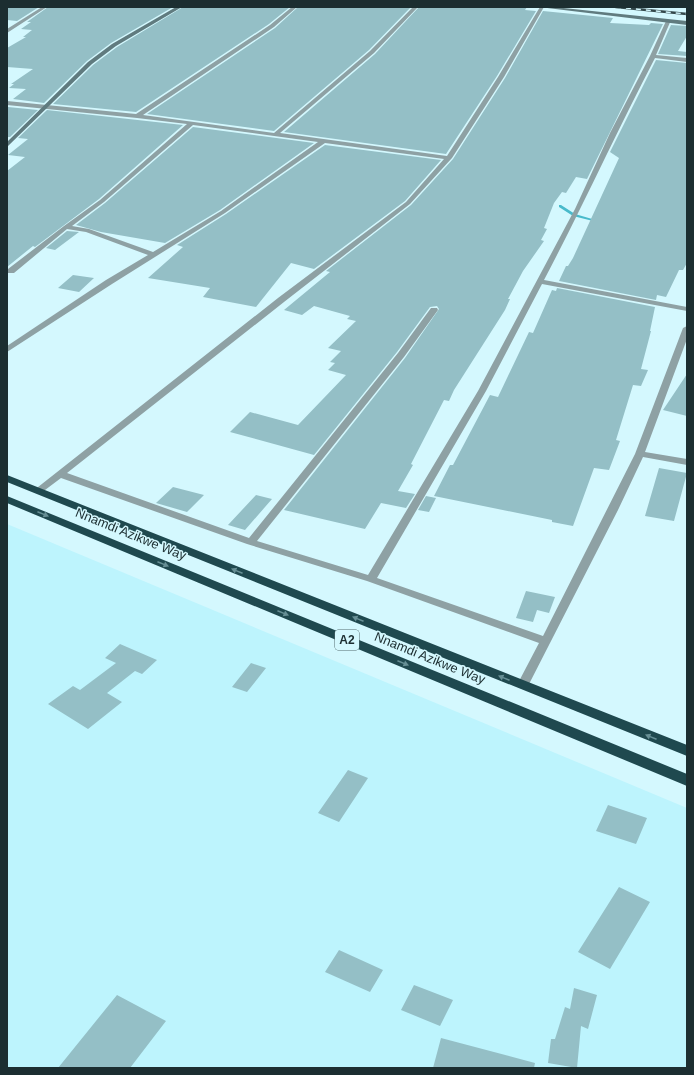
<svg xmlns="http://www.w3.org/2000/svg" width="694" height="1075" font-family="Helvetica,sans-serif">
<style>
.built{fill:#bdf4fd}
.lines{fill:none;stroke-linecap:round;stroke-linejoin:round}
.stream{fill:#48bacb;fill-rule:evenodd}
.building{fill:#94bfc6}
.street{fill:#8ea1a4;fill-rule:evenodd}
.secondary{fill:#607b7f;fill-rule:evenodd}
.highway{fill:#1f494f;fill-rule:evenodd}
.rail-casing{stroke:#34484b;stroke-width:2.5}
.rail{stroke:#d4f8fe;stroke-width:1.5;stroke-dasharray:5;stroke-linecap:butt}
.oneway{fill:#678f95}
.labels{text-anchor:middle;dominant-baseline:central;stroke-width:3;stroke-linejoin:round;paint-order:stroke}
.shield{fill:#d4f8fe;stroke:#536b6e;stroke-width:1}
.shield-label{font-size:12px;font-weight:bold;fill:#1c2e31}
.street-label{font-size:13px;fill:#1c2e31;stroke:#d4f8fe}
</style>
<rect width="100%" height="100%" fill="#d4f8fe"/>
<!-- built -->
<path class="built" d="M7 524 687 808V1068H7Z"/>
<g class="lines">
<!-- stream -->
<path class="stream" d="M559 205H561L575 214 599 221 597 222 573 216 559 207Z"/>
</g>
<!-- building -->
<path class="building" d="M7 7H39L17 21 7 20Z
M48 7H173L111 43 87 61 44 103 13 99 26 89 9 88 14 84H11L33 69 7 67V48L26 37H23L32 30 21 29 31 22H27Z
M183 7H290L269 24 136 112 53 104 93 65 117 47Z
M298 7H411L369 50 274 131 147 114 275 28Z
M419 7H527L525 10 536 11 497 76 446 154 284 132 375 54Z
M543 11 613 18 610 23 649 25 651 23 663 24 587 179 576 177 566 193 562 192 554 203 544 228 547 229 541 240 544 241 523 271 508 299H510L505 310 454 390 449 401 444 400 411 464 413 465 398 491 415 494 406 508 381 503 365 529 284 510 405 358 439 309 437 306 430 307 397 352 314 455 230 432 250 412 298 425 346 375 328 370 335 363 330 362 341 351 328 348 356 321 347 319 350 316 314 306 302 315 284 310 330 272 326 271 411 205 453 159 505 78Z
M671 25 687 26V36L678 51 687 52V56L658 54Z
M656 60 687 63V263L683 270H679L666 297 657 295 656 300 559 281 566 266H568L573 258 619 158 610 152Z
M7 107H8L38 110 10 137H7Z
M47 110 183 125 99 199 35 247 33 246 7 267V171L25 157 8 155 28 139 18 138Z
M193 127 314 143 220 210 165 243 101 232 76 225 105 203Z
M325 145 441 160 405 201 314 269 291 263 256 307 203 297 210 288 148 278 183 247 177 245 226 214Z
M67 231 79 232 55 250 46 248Z
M73 275 94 278 79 292 58 288Z
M557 288 655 307 650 331H651L641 369 648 370 641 386 633 385 616 440 620 441 609 470 594 468 573 526 552 522V520L434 496 450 465H453L490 395 498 397 529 332 533 333 552 290 556 291Z
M687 374V416L663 410Z
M659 468 687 473 674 521 645 516Z
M173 487 204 495 187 512 156 503Z
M256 495 272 499 245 530 228 525Z
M426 496 436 498 429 512 418 510Z
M526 591 555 597 549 613 537 610 533 622 516 618Z
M120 644 157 660 142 674 135 671 107 693 122 702 88 729 48 704 73 686 80 690 116 663 105 658Z
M251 663 266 668 247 692 232 687Z
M348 770 368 778 339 822 318 813Z
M608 805 647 818 636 844 596 831Z
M619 887 650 902 610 969 578 952Z
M339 950 383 970 370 992 325 972Z
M414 985 453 1000 440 1026 401 1010Z
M574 988 597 995 588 1029 581 1026 577 1068 548 1063 551 1039H555L565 1007 570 1009Z
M117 995 166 1021 130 1068H58Z
M441 1038 535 1063 534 1068H433Z"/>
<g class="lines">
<!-- street -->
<path class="street" d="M42 7H47L7 33V29Z
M292 7H297L274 27 143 115 274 133 370 51 413 7H418L374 53 280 133 447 156 498 77 540 7H544L504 77 452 158 410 204 284 302 67 473 249 538 398 353 431 308H437L438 310 404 357 257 541 368 575 478 391 575 209 610 133 650 56 666 21 671 20 656 55 687 58V62L655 58C617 131 583 206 544 280L687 307V311L542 284 486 391 377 578 543 636 635 454 683 328 687 326V339L645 452 687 459V465L643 457 618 510 527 688H519L517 685 539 643 367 581 247 544 61 478 41 493 38 494 33 491 278 298 406 202 444 159 325 143 225 213 112 284 7 352V346L106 280 148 255 86 232 67 229 14 273H8V269L64 226 100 200 187 124 137 118 7 105V101L136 114 270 25ZM193 125 318 142 221 211 153 252 89 229 72 226 104 202Z"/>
<!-- secondary -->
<path class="secondary" d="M176 7H182L116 46 92 64 7 147V142L88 62 112 44Z
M539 7H554L687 21V25Z"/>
<!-- highway -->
<path class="highway" d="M7 475 687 745V756L7 482Z
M7 496 687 774V786L7 503Z"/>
<defs>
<path id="rail" d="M616 7 687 14"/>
</defs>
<!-- rail casing -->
<use href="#rail" class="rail-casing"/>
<!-- rail -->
<use href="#rail" class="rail"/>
</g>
<!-- one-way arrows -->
<defs><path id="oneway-solid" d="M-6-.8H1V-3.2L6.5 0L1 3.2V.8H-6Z"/></defs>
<g class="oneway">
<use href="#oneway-solid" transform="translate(43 514) rotate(22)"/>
<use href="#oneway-solid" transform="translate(163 564) rotate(22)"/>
<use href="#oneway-solid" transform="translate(237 571) rotate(-158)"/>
<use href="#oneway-solid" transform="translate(283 613) rotate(22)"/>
<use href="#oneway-solid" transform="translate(358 619) rotate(-158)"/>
<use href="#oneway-solid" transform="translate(403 663) rotate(22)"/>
<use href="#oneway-solid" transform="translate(504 678) rotate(-158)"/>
<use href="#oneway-solid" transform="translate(651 737) rotate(-158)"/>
</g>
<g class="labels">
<!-- shield labels -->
<rect class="shield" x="335" y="630" width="24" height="20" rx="3"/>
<g class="shield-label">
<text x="347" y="640">A2</text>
</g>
<!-- street labels -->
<g class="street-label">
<text transform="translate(131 534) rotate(22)">Nnamdi Azikwe Way</text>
<text transform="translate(430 658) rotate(22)">Nnamdi Azikwe Way</text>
</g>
</g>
<!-- border -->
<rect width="694" height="1075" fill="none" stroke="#1c2e31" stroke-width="16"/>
</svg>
